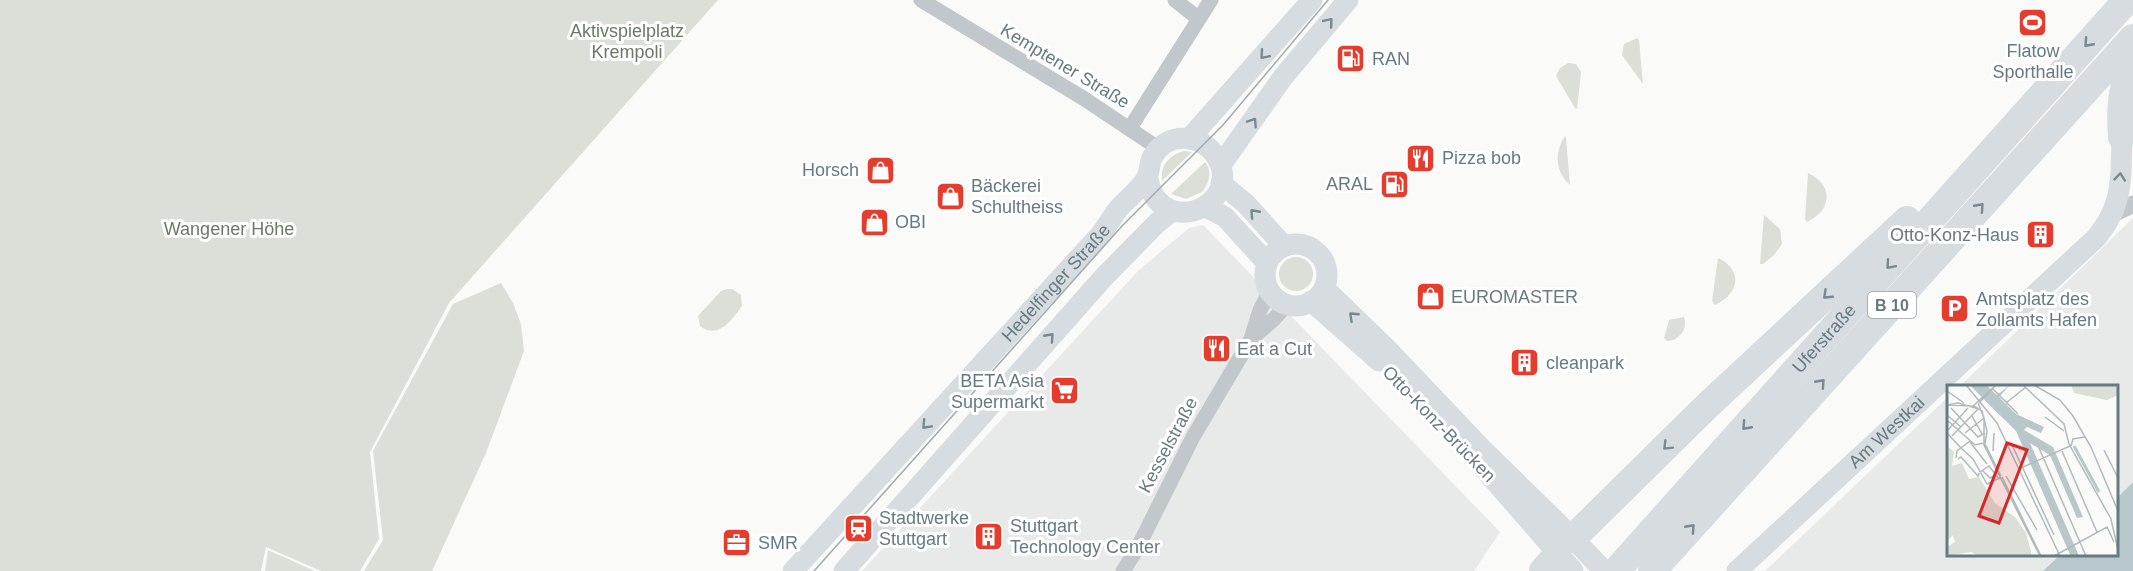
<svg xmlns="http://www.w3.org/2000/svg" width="2133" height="571" font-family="Arial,sans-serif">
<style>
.built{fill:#e8eae9}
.green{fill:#dbdfd7}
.water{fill:#b8c7c9}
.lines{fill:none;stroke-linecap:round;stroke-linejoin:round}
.street{stroke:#c1c7ca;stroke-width:15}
.secondary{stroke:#d6dcdf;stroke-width:21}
.highway{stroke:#d6dcdf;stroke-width:28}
.tram{stroke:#a0aaaf;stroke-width:1.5}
.oneway{stroke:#768991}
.labels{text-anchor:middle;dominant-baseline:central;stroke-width:6;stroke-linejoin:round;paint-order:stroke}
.shield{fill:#fff;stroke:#93a2a8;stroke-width:1.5}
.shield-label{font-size:16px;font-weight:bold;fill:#657a83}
.park-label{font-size:18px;fill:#6b7a64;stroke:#fff}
.poi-label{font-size:18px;fill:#657a83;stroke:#fff;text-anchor:start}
.street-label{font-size:18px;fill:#657a83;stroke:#fff}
.inset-river{fill:none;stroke:#b8c7c9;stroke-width:3}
.inset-road{fill:none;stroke:#b1bbbe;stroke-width:1.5}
.view{fill:#d62828;fill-opacity:0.15;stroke:#d62828;stroke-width:3}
.inset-edge{fill:none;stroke:#657a83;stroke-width:3}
</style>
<rect width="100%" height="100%" fill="#fafaf8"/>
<!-- built -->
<path class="built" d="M2133 218V482L2117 498 2116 386H1960Z
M1203 225 1500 532 1474 571H862L1138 271 1189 228Z
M1948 397V554L2060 555 2043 571H1765Z"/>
<!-- green -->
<path class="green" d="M0 0H718L449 303 370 452 379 539 360 571H321L266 547 261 571H0Z
M1637 38 1639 40 1643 84 1622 55 1624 44Z
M1568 63 1576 64 1581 72 1577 109 1575 108 1556 76 1560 68Z
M1565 136 1566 138 1570 185C1555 171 1554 153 1565 136Z
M1184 151 1192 152 1162 181C1160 165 1169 155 1184 151Z
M1205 162C1213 172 1209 183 1202 192L1186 199 1171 194Z
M1808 173C1834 185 1832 210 1807 222L1805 219Z
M1764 215 1780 229 1782 244 1774 255 1763 264H1760Z
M1279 274a17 17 0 1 1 34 0a17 17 0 1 1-34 0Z
M1718 258C1744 270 1739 294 1715 305L1712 301Z
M501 283 513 303 521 324 524 351 486 453 432 571H364L383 540 373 451 453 304Z
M727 289H732L741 295 742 306C732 320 718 340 700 326L698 316 721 291Z
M1684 317C1687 328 1683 334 1674 340L1667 341 1664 338 1669 320Z
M268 550 315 571H265Z"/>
<!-- water -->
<path class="water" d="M2133 482V571H2043L2060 555 2116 554 2117 498Z"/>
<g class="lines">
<!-- street -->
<path class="street" d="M921 0 1083 98 1158 148
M1175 0 1199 19
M1130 128 1211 0
M2111 216 2128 208 2133 203
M1251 339 1274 319 1287 304
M1123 571 1137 549 1193 437 1251 339 1260 310 1270 291"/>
<!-- secondary -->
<g class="secondary">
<path d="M1190 138 1312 0"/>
<path d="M1221 165 1283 77 1348 0"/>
<path d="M1221 183 1246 204 1284 246"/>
<path d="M1206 207 1225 217 1267 263"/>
<circle cx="1296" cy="275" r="31"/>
<path d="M1324 288 1387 349 1481 448 1573 538 1604 571"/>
<path d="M1311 301 1379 361"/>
<path d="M1481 465 1573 571"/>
<path id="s1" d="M793 571 1100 235C1107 226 1112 217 1119 208 1127 199 1141 189 1147 177 1150 171 1149 163 1153 156 1168 130 1203 134 1217 158 1242 200 1176 235 1153 194 1150 189 1149 182 1147 177"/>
<path d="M844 571 1103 278 1157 223 1172 211"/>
<path id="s2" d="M1737 571 2097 237C2101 231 2107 224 2110 217 2123 194 2121 163 2122 137"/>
</g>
<!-- highway -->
<g class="highway">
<path d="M2122 137C2120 109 2121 88 2133 62"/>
<path d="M1573 538 1708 405 1907 220"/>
<path d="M1543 571 1558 554"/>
<path id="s3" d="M1616 571C1787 381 1956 190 2127 0"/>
<path d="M1652 571 2133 38"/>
</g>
<!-- tram -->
<path class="tram" d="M814 571 1122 226 1223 125 1328 0"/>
</g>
<!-- one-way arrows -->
<defs><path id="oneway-chevron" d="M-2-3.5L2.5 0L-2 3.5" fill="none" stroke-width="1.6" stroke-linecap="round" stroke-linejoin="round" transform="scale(1.5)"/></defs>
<g class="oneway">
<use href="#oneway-chevron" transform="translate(1329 22) rotate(-50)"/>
<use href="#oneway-chevron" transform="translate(2088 43) rotate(132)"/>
<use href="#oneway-chevron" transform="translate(1264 55) rotate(131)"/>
<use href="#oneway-chevron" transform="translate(1253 122) rotate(-56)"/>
<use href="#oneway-chevron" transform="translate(2120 177) rotate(-84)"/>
<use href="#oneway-chevron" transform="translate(1980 207) rotate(-48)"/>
<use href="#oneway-chevron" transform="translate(1254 213) rotate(-132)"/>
<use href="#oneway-chevron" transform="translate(1890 265) rotate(131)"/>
<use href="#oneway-chevron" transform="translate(1827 295) rotate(137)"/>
<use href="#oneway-chevron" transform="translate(1353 316) rotate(-137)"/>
<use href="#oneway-chevron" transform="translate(1050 337) rotate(-48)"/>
<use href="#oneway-chevron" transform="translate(1821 383) rotate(-48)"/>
<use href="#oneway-chevron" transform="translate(926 425) rotate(133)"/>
<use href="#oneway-chevron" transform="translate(1746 426) rotate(132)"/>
<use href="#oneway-chevron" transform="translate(1667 446) rotate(135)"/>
<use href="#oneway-chevron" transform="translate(1691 528) rotate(-48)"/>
</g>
<!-- icons -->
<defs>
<symbol id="stadium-square" viewBox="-11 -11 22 22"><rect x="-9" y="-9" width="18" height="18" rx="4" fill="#e53d2d" stroke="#fff"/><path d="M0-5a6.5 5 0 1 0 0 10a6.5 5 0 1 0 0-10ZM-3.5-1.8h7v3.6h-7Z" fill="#fff"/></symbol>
<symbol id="fuel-square" viewBox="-11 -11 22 22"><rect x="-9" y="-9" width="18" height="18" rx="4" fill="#e53d2d" stroke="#fff"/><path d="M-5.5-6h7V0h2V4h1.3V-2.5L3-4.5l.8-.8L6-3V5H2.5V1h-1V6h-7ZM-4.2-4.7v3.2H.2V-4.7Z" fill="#fff"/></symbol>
<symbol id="restaurant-square" viewBox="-11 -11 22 22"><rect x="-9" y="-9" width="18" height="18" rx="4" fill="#e53d2d" stroke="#fff"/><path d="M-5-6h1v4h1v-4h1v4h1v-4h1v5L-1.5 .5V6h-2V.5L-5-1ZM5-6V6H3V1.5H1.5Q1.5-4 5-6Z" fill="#fff"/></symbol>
<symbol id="shop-square" viewBox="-11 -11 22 22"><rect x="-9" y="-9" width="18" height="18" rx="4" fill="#e53d2d" stroke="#fff"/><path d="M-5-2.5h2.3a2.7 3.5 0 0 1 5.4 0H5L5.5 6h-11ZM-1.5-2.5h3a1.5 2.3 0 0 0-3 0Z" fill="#fff"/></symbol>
<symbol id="building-square" viewBox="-11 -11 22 22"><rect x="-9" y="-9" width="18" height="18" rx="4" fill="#e53d2d" stroke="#fff"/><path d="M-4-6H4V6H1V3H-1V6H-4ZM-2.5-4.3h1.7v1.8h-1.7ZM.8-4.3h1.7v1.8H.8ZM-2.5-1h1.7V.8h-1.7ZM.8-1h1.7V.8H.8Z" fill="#fff"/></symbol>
<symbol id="parking-square" viewBox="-11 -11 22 22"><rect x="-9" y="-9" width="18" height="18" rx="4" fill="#e53d2d" stroke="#fff"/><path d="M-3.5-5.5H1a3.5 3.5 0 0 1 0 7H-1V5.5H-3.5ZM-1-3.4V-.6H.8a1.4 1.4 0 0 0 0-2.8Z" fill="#fff"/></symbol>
<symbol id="supermarket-square" viewBox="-11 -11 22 22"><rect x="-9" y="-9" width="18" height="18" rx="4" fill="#e53d2d" stroke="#fff"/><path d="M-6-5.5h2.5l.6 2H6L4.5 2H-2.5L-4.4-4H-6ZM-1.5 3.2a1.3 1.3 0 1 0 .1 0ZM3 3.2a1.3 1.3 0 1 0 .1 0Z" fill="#fff"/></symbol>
<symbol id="station-square" viewBox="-11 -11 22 22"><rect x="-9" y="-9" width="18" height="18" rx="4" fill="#e53d2d" stroke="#fff"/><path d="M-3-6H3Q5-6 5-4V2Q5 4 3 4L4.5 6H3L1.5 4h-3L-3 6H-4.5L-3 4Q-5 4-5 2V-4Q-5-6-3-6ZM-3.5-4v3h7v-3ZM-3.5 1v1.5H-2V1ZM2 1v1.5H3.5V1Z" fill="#fff"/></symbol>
<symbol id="office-square" viewBox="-11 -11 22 22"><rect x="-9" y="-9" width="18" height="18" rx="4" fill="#e53d2d" stroke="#fff"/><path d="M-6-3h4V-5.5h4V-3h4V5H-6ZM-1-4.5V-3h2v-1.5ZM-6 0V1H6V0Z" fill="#fff"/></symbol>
</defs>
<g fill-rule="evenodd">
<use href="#stadium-square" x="2016" y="6" width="33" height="33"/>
<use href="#fuel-square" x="1334" y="42" width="33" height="33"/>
<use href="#restaurant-square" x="1404" y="142" width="33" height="33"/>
<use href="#shop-square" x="864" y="154" width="33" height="33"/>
<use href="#fuel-square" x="1378" y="168" width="33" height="33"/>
<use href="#shop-square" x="934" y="180" width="33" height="33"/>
<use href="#shop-square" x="858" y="206" width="33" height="33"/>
<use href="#building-square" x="2024" y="218" width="33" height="33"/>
<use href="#shop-square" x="1414" y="280" width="33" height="33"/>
<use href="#parking-square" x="1938" y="292" width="33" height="33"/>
<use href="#restaurant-square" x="1200" y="332" width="33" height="33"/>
<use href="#building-square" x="1508" y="346" width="33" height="33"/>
<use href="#supermarket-square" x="1048" y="374" width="33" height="33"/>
<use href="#station-square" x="842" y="512" width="33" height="33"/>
<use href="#building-square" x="972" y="520" width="33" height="33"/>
<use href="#office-square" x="720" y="526" width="33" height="33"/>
</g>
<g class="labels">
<!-- shield labels -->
<rect class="shield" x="1868" y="292" width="48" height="26" rx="4.5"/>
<g class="shield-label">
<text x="1892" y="305">B 10</text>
</g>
<!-- park labels -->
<g class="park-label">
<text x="627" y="31">Aktivspielplatz<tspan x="627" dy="21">Krempoli</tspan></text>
<text x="229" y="229">Wangener Höhe</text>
</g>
<!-- poi labels -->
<g class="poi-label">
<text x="2033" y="51" text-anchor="middle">Flatow<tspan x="2033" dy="21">Sporthalle</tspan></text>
<text x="1372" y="59">RAN</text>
<text x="1442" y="158">Pizza bob</text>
<text x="859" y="170" text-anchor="end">Horsch</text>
<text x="1373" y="184" text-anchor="end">ARAL</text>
<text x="971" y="186">Bäckerei<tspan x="971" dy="21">Schultheiss</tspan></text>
<text x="895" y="222">OBI</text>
<text x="2019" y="235" text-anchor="end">Otto-Konz-Haus</text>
<text x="1451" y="297">EUROMASTER</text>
<text x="1976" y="299">Amtsplatz des<tspan x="1976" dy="21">Zollamts Hafen</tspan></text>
<text x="1237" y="349">Eat a Cut</text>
<text x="1546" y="363">cleanpark</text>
<text x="1044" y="381" text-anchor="end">BETA Asia<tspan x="1044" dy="21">Supermarkt</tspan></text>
<text x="879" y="518">Stadtwerke<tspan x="879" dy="21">Stuttgart</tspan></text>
<text x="1010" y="526">Stuttgart<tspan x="1010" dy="21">Technology Center</tspan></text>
<text x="758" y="543">SMR</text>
</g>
<!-- street labels -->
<g class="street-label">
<text transform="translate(1065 66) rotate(31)">Kemptener Straße</text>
<text stroke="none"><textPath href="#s1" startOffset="390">Hedelfinger Straße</textPath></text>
<text stroke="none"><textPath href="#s3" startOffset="312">Uferstraße</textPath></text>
<text transform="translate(1439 424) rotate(46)">Otto-Konz-Brücken</text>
<text stroke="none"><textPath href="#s2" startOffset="204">Am Westkai</textPath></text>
<text transform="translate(1168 445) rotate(-62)">Kesselstraße</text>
</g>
</g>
<!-- overview -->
<g transform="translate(1947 385)">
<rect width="171" height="171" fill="#fafaf8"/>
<path d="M124 0H171V10L160 15 127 8ZM0 61 7 67 5 81 15 78 22 94 32 92 48 118 68 132 79 148 85 171H32L24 167 0 171V162L8 157 6 150 0 156Z" fill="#dbdfd7"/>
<path d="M23 0H39L50 10 63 0 52 12 69 29 97 42 94 48 80 42 77 45 106 62 136 132 130 133 103 70 83 58 132 171H124L121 165 69 46Z" fill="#b8c7c9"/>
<path class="inset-river" d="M25 0 58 33H64L58 19 59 31 28 0M127 61 152 107"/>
<path class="inset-road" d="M19 0 50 38 113 171M76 0 117 39 122 59 164 134 171 165M87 0 113 15 126 31 144 62 171 126M45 3 71 29M0 6 17 18M31 18 37 33V60L93 171M32 18 49 0M59 18 79 2M0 20 27 21 35 26 40 46 38 59 54 91M0 20 11 18 32 24M26 21 49 0M4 23 31 52 38 48M0 30 14 42M25 31 35 49M98 32 117 46M0 35 28 60 37 58M0 46 21 23M0 48 14 63M18 48 37 33M5 51 31 24M23 57 40 79M65 60 107 150M124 61 126 54 138 52M14 63 26 74 40 99 53 93M92 63 139 171M157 65 171 93M46 66 47 48M115 66 150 147M9 73 10 66 23 56M11 74 14 72 31 91 32 88M76 82 123 61M35 85 43 93 49 90M33 87 42 81 52 94M59 91 90 145M55 92 94 171M107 171 160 142 167 157"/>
<path class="view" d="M60 58 80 65 52 138 32 131Z"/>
<rect width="171" height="171" class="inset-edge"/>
</g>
</svg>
